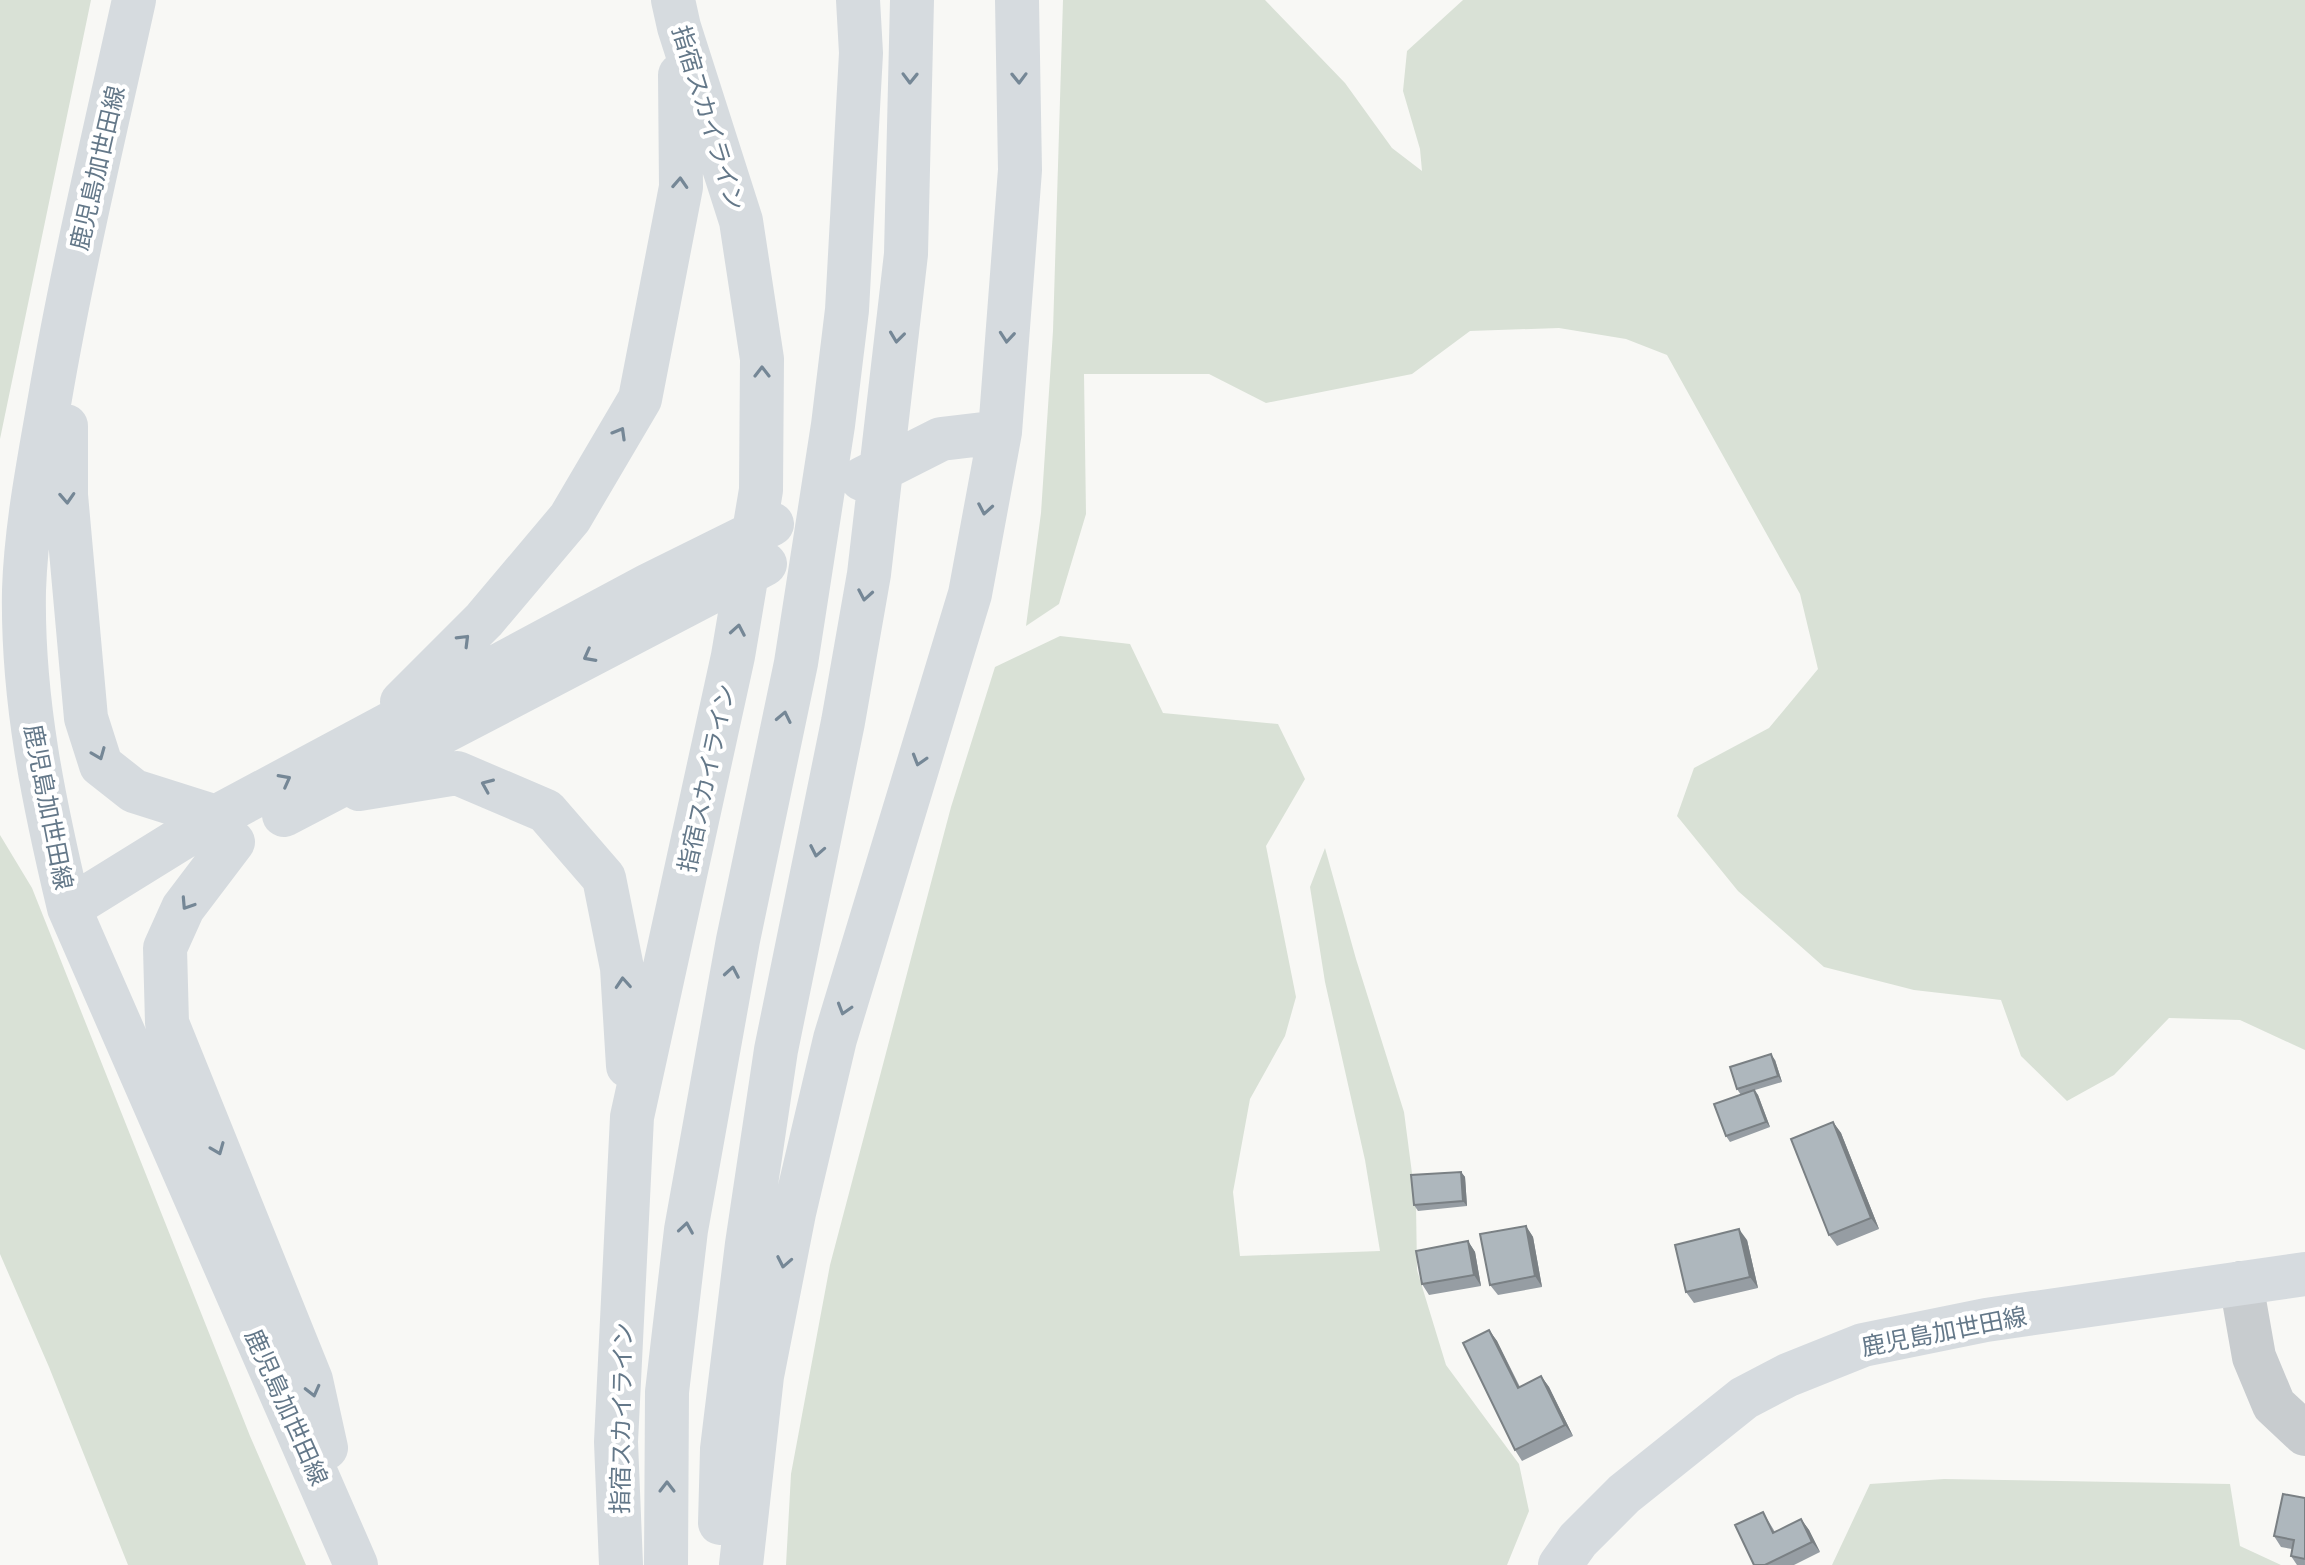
<svg xmlns="http://www.w3.org/2000/svg" width="2305" height="1565" font-family="'Public Sans','Noto Sans JP',sans-serif">
<style>
.green{fill:#d9e1d6}
.lines{fill:none;stroke-linecap:round;stroke-linejoin:round}
.minor{stroke:#c8cccf;stroke-width:44}
.major{stroke:#d6dbdf;stroke-width:44}
.wall{fill:#969da3}
.shaded-wall{fill:#7a8084}
.building{fill:#aeb7bd;stroke:#7a8084;stroke-width:2}
.oneway{stroke:#758796}
.labels{text-anchor:middle;dominant-baseline:central;stroke-width:8;stroke-linejoin:round;paint-order:stroke}
.street-label{font-size:24px;fill:#647889;stroke:#fff}
</style>
<rect width="100%" height="100%" fill="#f8f8f5"/>
<!-- green -->
<path class="green" d="M0 0H91L0 439Z
M1063 0H1265L1345 83 1392 148 1422 171 1420 149 1403 91 1407 51 1463 0H2305V1050L2240 1020 2169 1018 2114 1075 2067 1101 2021 1056 2001 1000 1914 990 1824 967 1738 891 1677 816 1694 768 1769 728 1818 669 1800 594 1667 355 1626 339 1559 328 1470 331 1412 374 1266 403 1209 374H1084L1086 514 1059 604 1026 626 1041 513 1053 331Z
M1060 636 1130 644 1163 713 1278 724 1305 779 1266 846 1296 997 1285 1036 1250 1099 1233 1192 1240 1256 1380 1251 1365 1160 1325 982 1310 887 1325 848 1356 959 1404 1112 1416 1204 1417 1270 1446 1365 1519 1464 1529 1511 1507 1565H786L791 1474 830 1265 951 807 995 667Z
M0 835 32 888 250 1436 306 1565H128L49 1367 0 1254Z
M1944 1479 2230 1484 2240 1546 2281 1565H1832L1870 1484Z"/>
<g class="lines">
<!-- minor -->
<path class="minor" d="M2241 1283 2254 1357 2274 1405 2305 1434"/>
<!-- major -->
<path class="major" d="M134 0C105 132 73 264 50 398 39 461 26 527 24 590 22 700 44 803 69 908L356 1565
M66 426V495L86 718 101 765 134 791 216 817
M862 479 941 439 1000 432
M402 702 484 620 570 518 640 399 681 187 680 75
M359 789 457 773 546 811 604 878 622 968 628 1066
M284 815 765 564
M233 842 183 908 165 948 167 1023 311 1380 326 1448
M69 908 216 817 649 585 772 524
M720 1523 722 1449 747 1244 776 1050 843 722 869 574 906 254 912 0
M621 1565 616 1442 632 1117 733 656 761 490 762 359 741 221 679 27 673 0
M666 1565 667 1392 686 1230 738 940 796 663 833 425 847 310 861 53 858 0
M741 1565 762 1376 794 1213 835 1039 970 594 1000 432 1020 170 1017 0
M1560 1565 1578 1540 1624 1494 1744 1398 1788 1375 1863 1345 1986 1320 2305 1274"/>
</g>
<!-- wall -->
<path class="wall" d="M1775 1060 1782 1082 1755 1090 1758 1095 1770 1127 1730 1142 1726 1136 1741 1095 1737 1089Z
M1833 1122 1841 1133 1879 1229 1837 1246 1829 1235Z
M1461 1172 1465 1177 1467 1206 1418 1211 1414 1205Z
M1526 1226 1533 1237 1542 1287 1498 1295 1490 1285Z
M1747 1240 1758 1288 1694 1303 1686 1292Z
M1468 1241 1475 1252 1481 1286 1429 1295 1422 1284Z
M1489 1330 1497 1341 1520 1387 1541 1376 1549 1387 1573 1436 1522 1461 1515 1450Z
M2305 1498V1565H2297L2291 1556 2292 1549 2281 1547 2274 1536Z
M1763 1512 1775 1532 1801 1519 1809 1530 1820 1552 1794 1565H1754Z"/>
<!-- shaded-wall -->
<path class="shaded-wall" d="M1771 1054 1775 1060 1782 1082 1778 1076Z
M1754 1090 1758 1095 1770 1127 1766 1122Z
M1833 1122 1841 1133 1879 1229 1871 1218Z
M1461 1172 1465 1177 1467 1206 1463 1201Z
M1526 1226 1533 1237 1542 1287 1535 1276Z
M1739 1229 1747 1240 1758 1288 1750 1277Z
M1468 1241 1475 1252 1481 1286 1474 1275Z
M1489 1330 1497 1341 1525 1399 1518 1388Z
M1541 1376 1549 1387 1573 1436 1565 1425Z
M1801 1519 1809 1530 1820 1552 1812 1542Z"/>
<!-- building -->
<path class="building" d="M1771 1054 1778 1076 1737 1089 1730 1067Z
M1754 1090 1766 1122 1726 1136 1714 1104Z
M1833 1122 1871 1218 1829 1235 1791 1139Z
M1461 1172 1463 1201 1414 1205 1411 1175Z
M1526 1226 1535 1276 1490 1285 1480 1234Z
M1739 1229 1750 1277 1686 1292 1675 1245Z
M1468 1241 1474 1275 1422 1284 1416 1251Z
M1489 1330 1518 1388 1541 1376 1565 1425 1515 1450 1463 1343Z
M2283 1494 2305 1498V1559L2291 1556 2294 1540 2274 1536Z
M1763 1512 1773 1533 1801 1519 1812 1542 1765 1565H1754L1735 1525Z"/>
<!-- one-way arrows -->
<defs><path id="oneway-chevron" d="M-2-3.5L2.5 0L-2 3.5" fill="none" stroke-width="1.6" stroke-linecap="round" stroke-linejoin="round" transform="scale(2)"/></defs>
<g class="oneway">
<use href="#oneway-chevron" transform="translate(910 78) rotate(91)"/>
<use href="#oneway-chevron" transform="translate(1019 78) rotate(89)"/>
<use href="#oneway-chevron" transform="translate(680 183) rotate(-87)"/>
<use href="#oneway-chevron" transform="translate(897 337) rotate(97)"/>
<use href="#oneway-chevron" transform="translate(1007 337) rotate(95)"/>
<use href="#oneway-chevron" transform="translate(762 372) rotate(-90)"/>
<use href="#oneway-chevron" transform="translate(620 433) rotate(-60)"/>
<use href="#oneway-chevron" transform="translate(67 498) rotate(87)"/>
<use href="#oneway-chevron" transform="translate(985 509) rotate(100)"/>
<use href="#oneway-chevron" transform="translate(865 595) rotate(100)"/>
<use href="#oneway-chevron" transform="translate(738 630) rotate(-80)"/>
<use href="#oneway-chevron" transform="translate(464 640) rotate(-45)"/>
<use href="#oneway-chevron" transform="translate(589 656) rotate(152)"/>
<use href="#oneway-chevron" transform="translate(784 717) rotate(-78)"/>
<use href="#oneway-chevron" transform="translate(99 754) rotate(68)"/>
<use href="#oneway-chevron" transform="translate(919 760) rotate(107)"/>
<use href="#oneway-chevron" transform="translate(285 780) rotate(-28)"/>
<use href="#oneway-chevron" transform="translate(487 785) rotate(-157)"/>
<use href="#oneway-chevron" transform="translate(817 851) rotate(101)"/>
<use href="#oneway-chevron" transform="translate(187 904) rotate(123)"/>
<use href="#oneway-chevron" transform="translate(732 972) rotate(-80)"/>
<use href="#oneway-chevron" transform="translate(623 983) rotate(-94)"/>
<use href="#oneway-chevron" transform="translate(844 1009) rotate(107)"/>
<use href="#oneway-chevron" transform="translate(218 1149) rotate(68)"/>
<use href="#oneway-chevron" transform="translate(686 1228) rotate(-81)"/>
<use href="#oneway-chevron" transform="translate(784 1262) rotate(101)"/>
<use href="#oneway-chevron" transform="translate(313 1391) rotate(76)"/>
<use href="#oneway-chevron" transform="translate(667 1487) rotate(-90)"/>
</g>
<g class="labels">
<!-- street labels -->
<g class="street-label">
<text transform="translate(709 118) rotate(73)">指宿スカイライン</text>
<text transform="translate(97 168) rotate(-77)">鹿児島加世田線</text>
<text transform="translate(706 778) rotate(-78)">指宿スカイライン</text>
<text transform="translate(49 807) rotate(79)">鹿児島加世田線</text>
<text transform="translate(1944 1331) rotate(-11)">鹿児島加世田線</text>
<text transform="translate(287 1407) rotate(66)">鹿児島加世田線</text>
<text transform="translate(621 1418) rotate(-89)">指宿スカイライン</text>
</g>
</g>
</svg>
